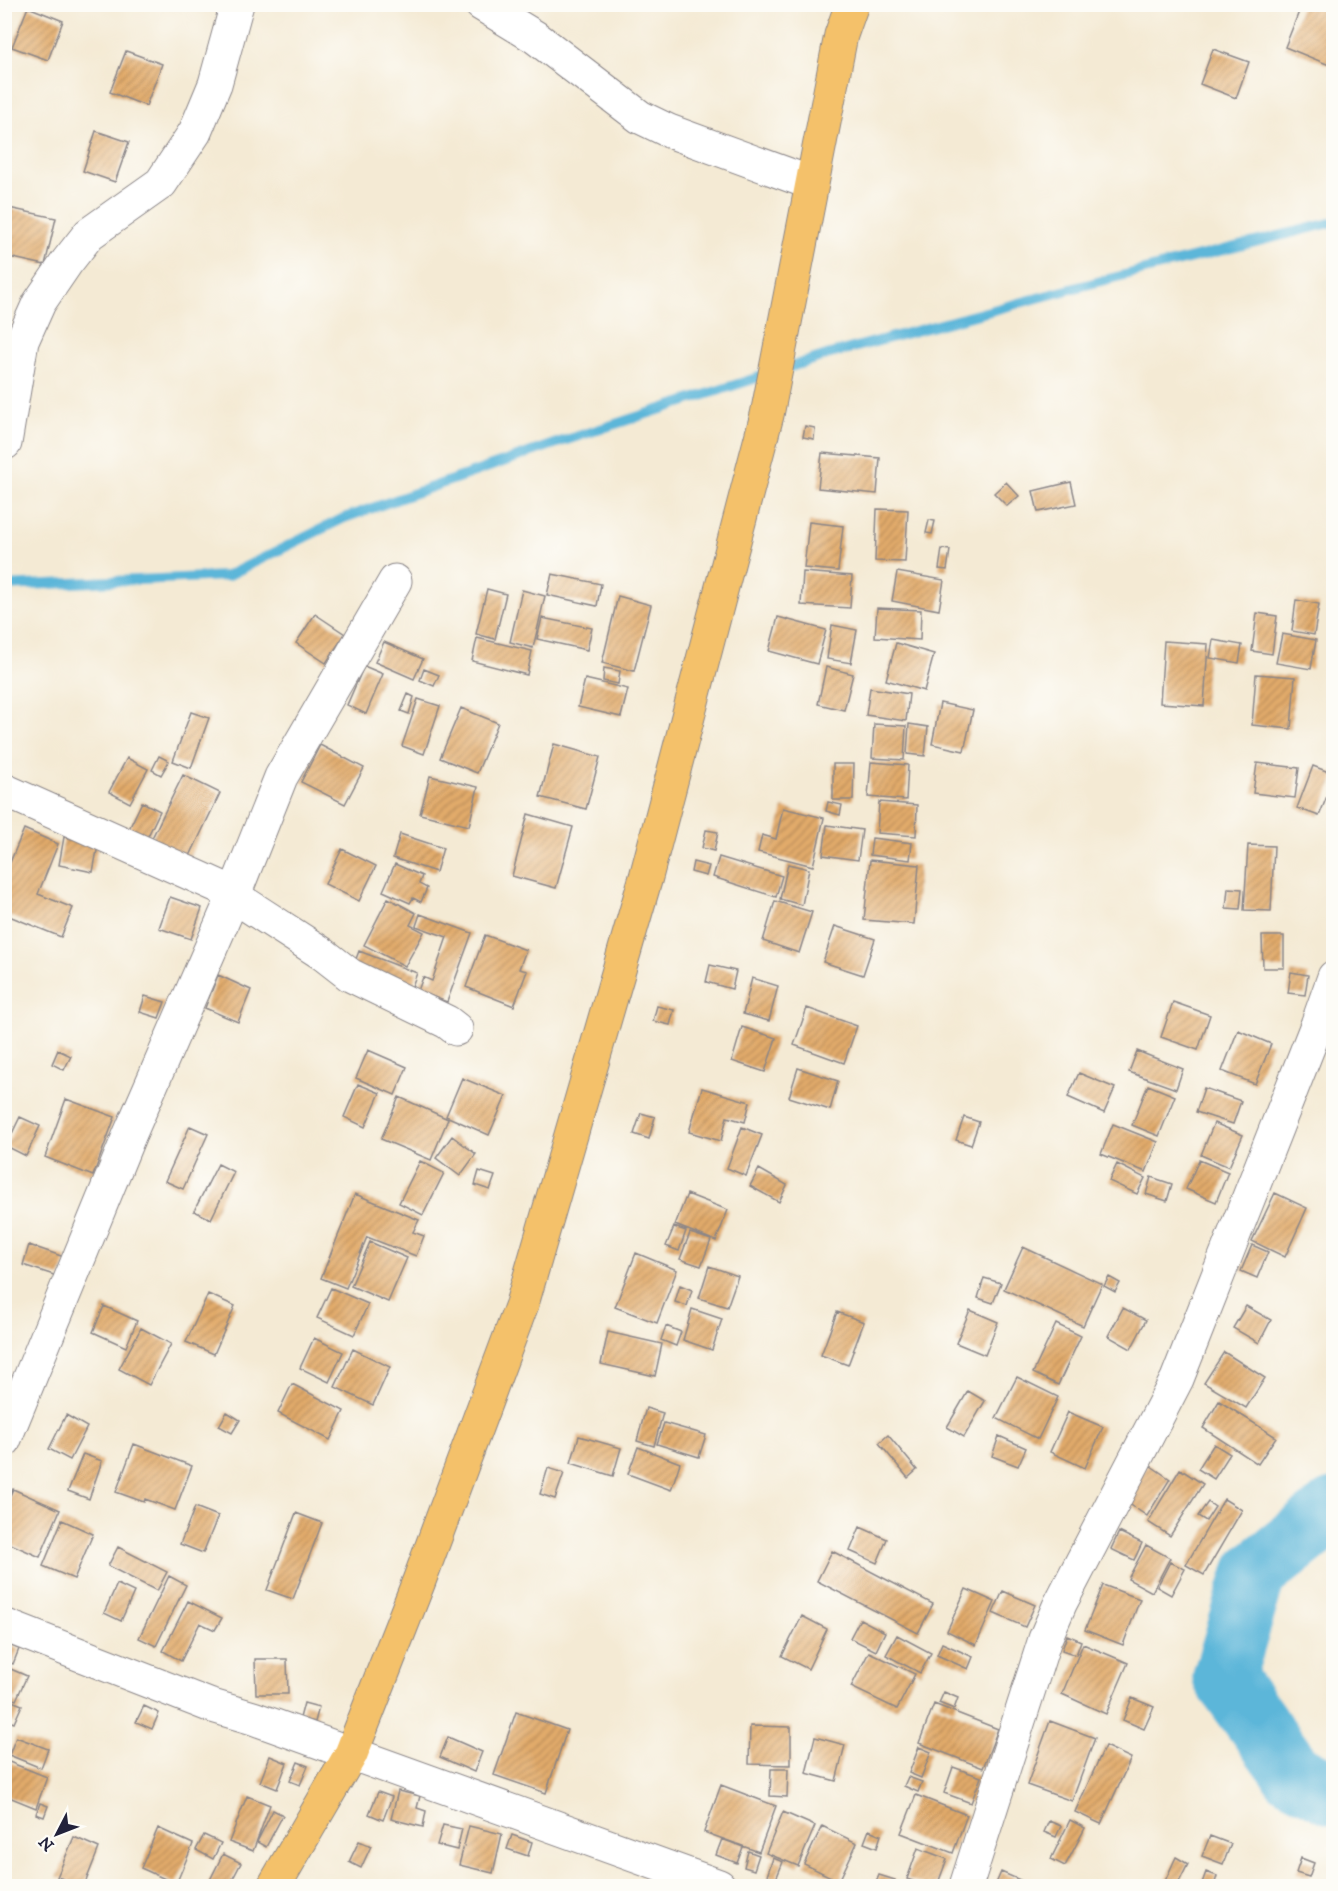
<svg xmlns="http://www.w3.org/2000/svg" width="1338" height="1891" font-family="'IM FELL DW Pica',serif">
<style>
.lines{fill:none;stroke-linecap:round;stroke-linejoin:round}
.stream{stroke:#5cb6d9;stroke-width:10}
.river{stroke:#5cb6d9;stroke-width:63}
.building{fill:url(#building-hatch)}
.minor-casing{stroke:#8b8688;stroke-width:35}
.major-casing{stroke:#8b8688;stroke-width:35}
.minor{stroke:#fff;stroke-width:33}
.major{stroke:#f4c16a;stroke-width:33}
</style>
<defs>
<pattern id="building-hatch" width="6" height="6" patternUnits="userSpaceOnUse" patternTransform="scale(1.5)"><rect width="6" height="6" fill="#e2ab6b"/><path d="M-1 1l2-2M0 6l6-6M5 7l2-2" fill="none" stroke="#b78b59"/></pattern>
</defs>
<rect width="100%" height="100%" fill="#fdfcf7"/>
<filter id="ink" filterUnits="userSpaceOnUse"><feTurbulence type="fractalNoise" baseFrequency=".0167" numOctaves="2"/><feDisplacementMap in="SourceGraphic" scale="12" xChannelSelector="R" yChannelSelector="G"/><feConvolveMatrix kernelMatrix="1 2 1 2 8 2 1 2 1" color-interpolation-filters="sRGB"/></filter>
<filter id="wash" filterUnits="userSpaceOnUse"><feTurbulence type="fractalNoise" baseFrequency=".008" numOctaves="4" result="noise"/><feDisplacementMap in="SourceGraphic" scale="24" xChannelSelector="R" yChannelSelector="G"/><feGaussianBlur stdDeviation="1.35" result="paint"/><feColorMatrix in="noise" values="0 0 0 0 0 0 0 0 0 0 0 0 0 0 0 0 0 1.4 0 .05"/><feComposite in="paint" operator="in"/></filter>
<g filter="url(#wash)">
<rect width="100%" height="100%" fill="#f4ead4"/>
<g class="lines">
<!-- stream -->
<path class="stream" d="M4 586 227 576 344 518 557 443 830 354 1097 282 1334 222"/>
<!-- river -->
<path class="river" d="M1334 1510 1255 1573 1224 1677 1293 1773 1334 1794"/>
</g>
<g id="blocks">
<!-- building -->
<path class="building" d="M1302 4H1334V67L1285 47Z
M28 7 63 21 48 60 12 47Z
M1213 49 1249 62 1236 98 1200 84Z
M126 51 162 64 146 106 110 92Z
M96 131 129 142 115 182 83 171Z
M4 207 56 218 45 265 4 256Z
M805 426 815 428 814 439 803 437Z
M822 453 880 458 877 494 818 488Z
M1006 482 1019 496 1007 506 994 493Z
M1071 482 1076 504 1038 512 1033 491Z
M877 509 908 510 905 562 875 561Z
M929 520 935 521 932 534 926 533Z
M809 522 843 526 838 571 804 568Z
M942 549 950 550 947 570 939 569Z
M803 572 852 576 850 608 801 605Z
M897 572 944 580 939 610 892 601Z
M552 574 601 584 597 606 547 595Z
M487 589 506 594 495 639 476 634Z
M522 590 545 596 533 648 510 642Z
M618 596 651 605 634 671 602 663Z
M1296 600 1319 604 1314 635 1292 631Z
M877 608 921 610 920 640 875 637Z
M1257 613 1277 616 1272 654 1252 651Z
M315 614 345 634 326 663 296 643Z
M778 617 826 630 817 664 769 651Z
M542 618 592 628 587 650 537 639Z
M832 625 857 630 851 663 827 659Z
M1282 634 1316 640 1311 669 1276 663Z
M477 638 532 651 527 675 472 661Z
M1213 640 1242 645 1239 663 1210 658Z
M1164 641 1208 644 1204 706 1160 703Z
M384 642 423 659 414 679 375 662Z
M896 643 934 654 924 691 886 680Z
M364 666 383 674 366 714 347 705Z
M826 667 853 674 844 710 818 704Z
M604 668 620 671 618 684 603 681Z
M424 669 439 675 434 686 420 680Z
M1256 674 1295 677 1291 729 1252 725Z
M585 679 628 689 621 717 578 707Z
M870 688 909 694 906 721 866 715Z
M408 694 414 697 409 714 401 711Z
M418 699 440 706 424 754 402 746Z
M940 703 973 710 964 751 932 744Z
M461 708 498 723 477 773 440 758Z
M191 712 209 718 191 768 173 761Z
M874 724 906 726 904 760 872 758Z
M909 724 928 727 925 756 907 754Z
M554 744 600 757 586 809 540 797Z
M320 745 364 768 345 804 301 782Z
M159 756 169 761 161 775 152 770Z
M127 758 148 769 130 803 109 792Z
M871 762 908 765 906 800 868 797Z
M1257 763 1299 768 1295 798 1253 793Z
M833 764H854L853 800H833Z
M1313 766 1334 774V779L1319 816 1297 808Z
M183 775 220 793 189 858 151 840Z
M430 776 478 787 469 826 420 814Z
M142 802 160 811 146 840 128 831Z
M828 802 842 805 840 815 826 811Z
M879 802 917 805 916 836 877 833Z
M783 808 824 818 813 866 758 852 762 835 776 839Z
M528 814 573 827 556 888 512 876Z
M827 825 862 830 858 860 823 855Z
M24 829 58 844 38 894 73 908 61 937 4 914V877Z
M706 830 718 832 714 851 702 848Z
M400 834 443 848 436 872 393 858Z
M64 837 98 845 93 872 59 865Z
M872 838 912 843 910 860 870 855Z
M1248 845 1274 846 1271 911 1244 910Z
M342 849 376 866 359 901 325 884Z
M719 857 782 876 776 897 713 877Z
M870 860 919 865 914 924 864 920Z
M693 862 709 866 706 876 691 872Z
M395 864 422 876 419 884 427 888 421 902 413 898 410 903 383 891Z
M788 864 809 869 802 905 780 899Z
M1228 888 1242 889 1240 909 1226 908Z
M170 897 202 908 191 939 159 928Z
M388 898 416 913 410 925 424 932 405 966 364 945Z
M775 901 812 912 799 953 763 941Z
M420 914 472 933 447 1002 418 991 423 977 432 981 447 937 416 926Z
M835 926 875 939 863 975 823 962Z
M485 935 526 950 519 969 527 971 514 1006 466 987Z
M1262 936H1284V968H1263Z
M359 951 417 973 411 989 353 967Z
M710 965 736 971 732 989 706 982Z
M1291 972 1308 975 1305 995 1288 993Z
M218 975 251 990 238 1022 205 1008Z
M752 978 778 986 769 1021 743 1014Z
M145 996 165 1002 159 1018 140 1012Z
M1173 1002 1210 1015 1198 1050 1161 1037Z
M657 1006 674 1010 670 1025 653 1021Z
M807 1008 857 1026 844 1063 794 1045Z
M742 1027 776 1038 765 1072 732 1061Z
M1238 1030 1271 1044 1255 1084 1222 1071Z
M58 1050 71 1056 64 1070 52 1064Z
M368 1050 407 1067 395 1095 356 1078Z
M1137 1051 1183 1069 1176 1089 1129 1072Z
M798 1068 838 1081 830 1110 789 1097Z
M1079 1073 1115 1088 1104 1113 1068 1097Z
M462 1078 506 1096 489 1135 446 1116Z
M358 1084 380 1093 365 1127 344 1117Z
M1148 1085 1175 1096 1159 1136 1132 1125Z
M702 1088 750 1102 745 1122 727 1117 721 1141 689 1132Z
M1204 1088 1241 1101 1233 1124 1196 1112Z
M399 1097 448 1119 431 1160 381 1139Z
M66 1099 115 1117 93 1176 45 1157Z
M641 1113 655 1117 649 1139 634 1134Z
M20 1117 40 1126 26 1156 6 1146Z
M964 1117 979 1122 971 1145 956 1140Z
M1214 1123 1243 1135 1229 1167 1201 1155Z
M1113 1124 1158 1142 1146 1172 1101 1154Z
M190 1126 208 1134 183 1189 165 1181Z
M742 1127 762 1135 746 1176 727 1168Z
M452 1136 476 1154 460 1176 436 1158Z
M1199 1160 1228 1172 1216 1202 1186 1189Z
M420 1161 444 1173 423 1215 399 1203Z
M218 1164 234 1172 211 1219 194 1211Z
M1117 1164 1145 1178 1137 1194 1109 1181Z
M759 1169 787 1185 779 1202 750 1186Z
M479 1171 495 1176 490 1190 475 1185Z
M1151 1177 1172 1184 1167 1201 1146 1194Z
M1275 1193 1307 1208 1285 1257 1252 1241Z
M355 1194 419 1220 413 1232 424 1236 416 1256 367 1237 346 1288 321 1278Z
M687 1194 728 1210 716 1241 675 1225Z
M674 1227 686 1231 679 1251 666 1246Z
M690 1233 711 1240 701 1266 680 1259Z
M370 1242 407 1258 388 1302 351 1286Z
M29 1245 67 1258 60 1277 23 1265Z
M1252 1245 1268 1252 1257 1278 1241 1271Z
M1023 1247 1102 1284 1083 1326 1004 1289Z
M636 1253 677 1270 657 1323 615 1307Z
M709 1266 738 1276 727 1307 699 1298Z
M1109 1277 1120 1283 1115 1292 1104 1286Z
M984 1278 1001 1283 993 1303 978 1298Z
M680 1285 692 1290 687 1306 675 1302Z
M331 1288 368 1304 354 1335 317 1318Z
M208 1294 235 1306 214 1354 186 1342Z
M104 1306 137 1321 126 1347 93 1332Z
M1246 1306 1271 1320 1259 1343 1233 1328Z
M1123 1308 1146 1320 1131 1349 1108 1336Z
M692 1309 722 1319 712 1350 683 1340Z
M970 1310 998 1322 985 1355 956 1343Z
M837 1312 864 1322 848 1365 821 1355Z
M1056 1324 1081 1336 1058 1385 1033 1373Z
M666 1326 681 1332 676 1346 661 1340Z
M141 1328 171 1344 149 1385 119 1369Z
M608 1332 662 1344 655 1376 601 1364Z
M314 1338 343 1352 329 1382 300 1368Z
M353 1349 390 1367 373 1405 335 1387Z
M1224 1352 1265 1378 1246 1408 1204 1383Z
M1017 1377 1058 1397 1038 1439 996 1418Z
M292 1384 344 1411 330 1440 278 1413Z
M968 1391 985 1401 964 1437 947 1427Z
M1219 1401 1276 1437 1258 1464 1203 1428Z
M646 1408 663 1413 654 1446 637 1441Z
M227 1412 240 1420 232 1433 219 1426Z
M1068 1412 1103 1427 1085 1468 1050 1452Z
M66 1415 87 1427 70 1460 49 1449Z
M664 1423 706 1435 699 1457 657 1444Z
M888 1435 917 1470 908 1478 879 1443Z
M579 1436 621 1448 613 1476 571 1463Z
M999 1436 1026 1448 1018 1466 992 1456Z
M134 1444 192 1466 175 1510 145 1499 144 1502 116 1492Z
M1214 1444 1230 1454 1214 1479 1198 1469Z
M638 1447 680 1463 671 1490 628 1474Z
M83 1454 102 1461 89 1499 68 1491Z
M1148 1464 1170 1479 1147 1516 1125 1501Z
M548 1468 564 1473 555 1499 540 1494Z
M1180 1469 1203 1484 1170 1536 1148 1522Z
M13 1489 60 1510 40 1557 4 1541V1509Z
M1224 1499 1242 1510 1204 1575 1186 1565Z
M1208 1502 1215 1507 1206 1521 1198 1516Z
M195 1507 218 1516 203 1553 180 1544Z
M296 1513 322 1523 293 1599 267 1590Z
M62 1520 93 1534 74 1579 43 1566Z
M860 1527 887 1539 877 1563 850 1551Z
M1119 1532 1142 1543 1134 1560 1111 1549Z
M1146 1545 1170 1558 1152 1592 1128 1579Z
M118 1547 167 1572 157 1591 108 1566Z
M832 1551 933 1604 918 1633 817 1581Z
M1170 1562 1185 1569 1171 1595 1157 1587Z
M169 1576 186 1585 156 1646 139 1638Z
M117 1584 134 1592 121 1621 104 1613Z
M1103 1585 1140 1599 1123 1645 1085 1630Z
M966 1589 995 1602 976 1645 947 1631Z
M1003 1591 1035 1605 1025 1627 993 1613Z
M188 1601 222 1618 215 1630 200 1623 181 1661 163 1651Z
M802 1616 827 1629 808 1669 782 1656Z
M860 1619 885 1632 876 1651 850 1638Z
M897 1635 931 1653 920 1673 886 1655Z
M1067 1635 1081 1641 1076 1655 1062 1650Z
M4 1643 19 1649 13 1664 4 1660Z
M942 1643 973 1657 968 1669 937 1655Z
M1083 1644 1128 1663 1106 1714 1062 1694Z
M869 1652 915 1674 897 1709 851 1687Z
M255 1659H287L288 1694H256Z
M6 1667 27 1676 16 1700 4 1695V1671Z
M944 1692 958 1698 954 1709 939 1703Z
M4 1698 22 1705 14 1723 4 1719Z
M1132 1698 1154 1707 1144 1729 1123 1720Z
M304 1703 319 1707 315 1722 300 1718Z
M934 1704 998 1729 983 1768 919 1743Z
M144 1706 159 1713 152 1729 136 1722Z
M516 1712 567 1730 546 1793 494 1775Z
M1050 1721 1095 1738 1072 1801 1027 1785Z
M750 1726 791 1727V1765L749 1764Z
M16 1737 48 1749 41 1768 9 1755Z
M448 1737 482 1752 474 1772 440 1757Z
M815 1737 845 1745 836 1781 806 1773Z
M1105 1746 1131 1758 1101 1824 1075 1812Z
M919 1747 931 1752 921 1778 909 1773Z
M270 1756 287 1763 277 1789 260 1782Z
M4 1760 47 1777 36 1808 4 1795Z
M298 1762 308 1766 300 1785 290 1781Z
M953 1767 981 1777 971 1803 944 1793Z
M771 1769H788L787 1797 770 1796Z
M908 1777 922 1782 918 1792 904 1786Z
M721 1785 776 1806 759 1852 704 1832Z
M398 1791 420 1796 417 1808 426 1811 423 1827 391 1819Z
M378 1792 392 1797 383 1820 369 1814Z
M916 1795 967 1815 953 1853 901 1833Z
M247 1796 270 1805 253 1851 229 1842Z
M40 1803 48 1806 44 1817 36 1814Z
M273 1810 283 1815 266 1847 257 1842Z
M783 1812 815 1826 798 1866 766 1853Z
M1070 1820 1085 1828 1065 1866 1051 1859Z
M1049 1821 1061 1826 1056 1837 1044 1832Z
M443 1825 462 1829 457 1850 437 1845Z
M469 1826 502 1834 493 1873 459 1865Z
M822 1826 857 1843 839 1881 804 1864Z
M158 1828 193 1844 176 1884 141 1868Z
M869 1830 881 1835 877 1848 864 1843Z
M204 1835 221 1843 213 1859 196 1850Z
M512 1835 532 1842 528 1856 507 1849Z
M1210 1836 1231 1844 1223 1864 1202 1856Z
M74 1837 99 1848 84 1886 57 1877Z
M722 1839 743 1847 737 1863 716 1855Z
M359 1841 371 1846 361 1868 349 1862Z
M918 1848 947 1859 937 1886H926L907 1879Z
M748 1851 759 1855 754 1870 744 1867Z
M223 1854 241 1863 229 1886H212L208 1884Z
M1176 1857 1188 1864 1177 1886 1165 1881Z
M773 1858 783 1862 776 1879 767 1876Z
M1301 1858 1314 1863 1309 1877 1296 1873Z
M1001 1872 1029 1884 1028 1886H995Z
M1206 1872 1217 1876 1214 1886H1201Z
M879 1875 895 1880 893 1886 875 1885Z"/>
</g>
</g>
<g filter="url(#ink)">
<use href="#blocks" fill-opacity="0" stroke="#8b8688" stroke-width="1.5"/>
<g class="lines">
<defs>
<path id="minor" d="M481 4 535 37 640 117 669 131 811 183
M5 443 22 341 39 303 67 262 89 234 161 183 195 132 215 84 237 4
M4 790 218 886 323 954 350 975 447 1022 456 1029
M4 1441 129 1136 234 895 281 777 395 581
M4 1625 209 1705 253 1718 719 1886
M966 1886 1045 1639 1060 1604 1177 1379 1317 1025 1334 977"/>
<path id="major" d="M274 1886 351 1754 419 1581 522 1304 646 877 767 415 841 35 852 4"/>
</defs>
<!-- minor casing -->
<use href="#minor" class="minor-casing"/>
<!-- major casing -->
<use href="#major" class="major-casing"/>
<!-- minor -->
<use href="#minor" class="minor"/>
<!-- major -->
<use href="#major" class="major"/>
</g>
</g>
<!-- margin -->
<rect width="1338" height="1891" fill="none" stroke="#fdfcf7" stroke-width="24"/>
<!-- north arrow -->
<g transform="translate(57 1834) rotate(228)" stroke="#fdfcf7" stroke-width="4.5" paint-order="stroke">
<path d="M0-4.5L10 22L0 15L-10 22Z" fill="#22223b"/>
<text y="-9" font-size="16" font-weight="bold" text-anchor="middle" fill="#22223b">N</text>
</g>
</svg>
